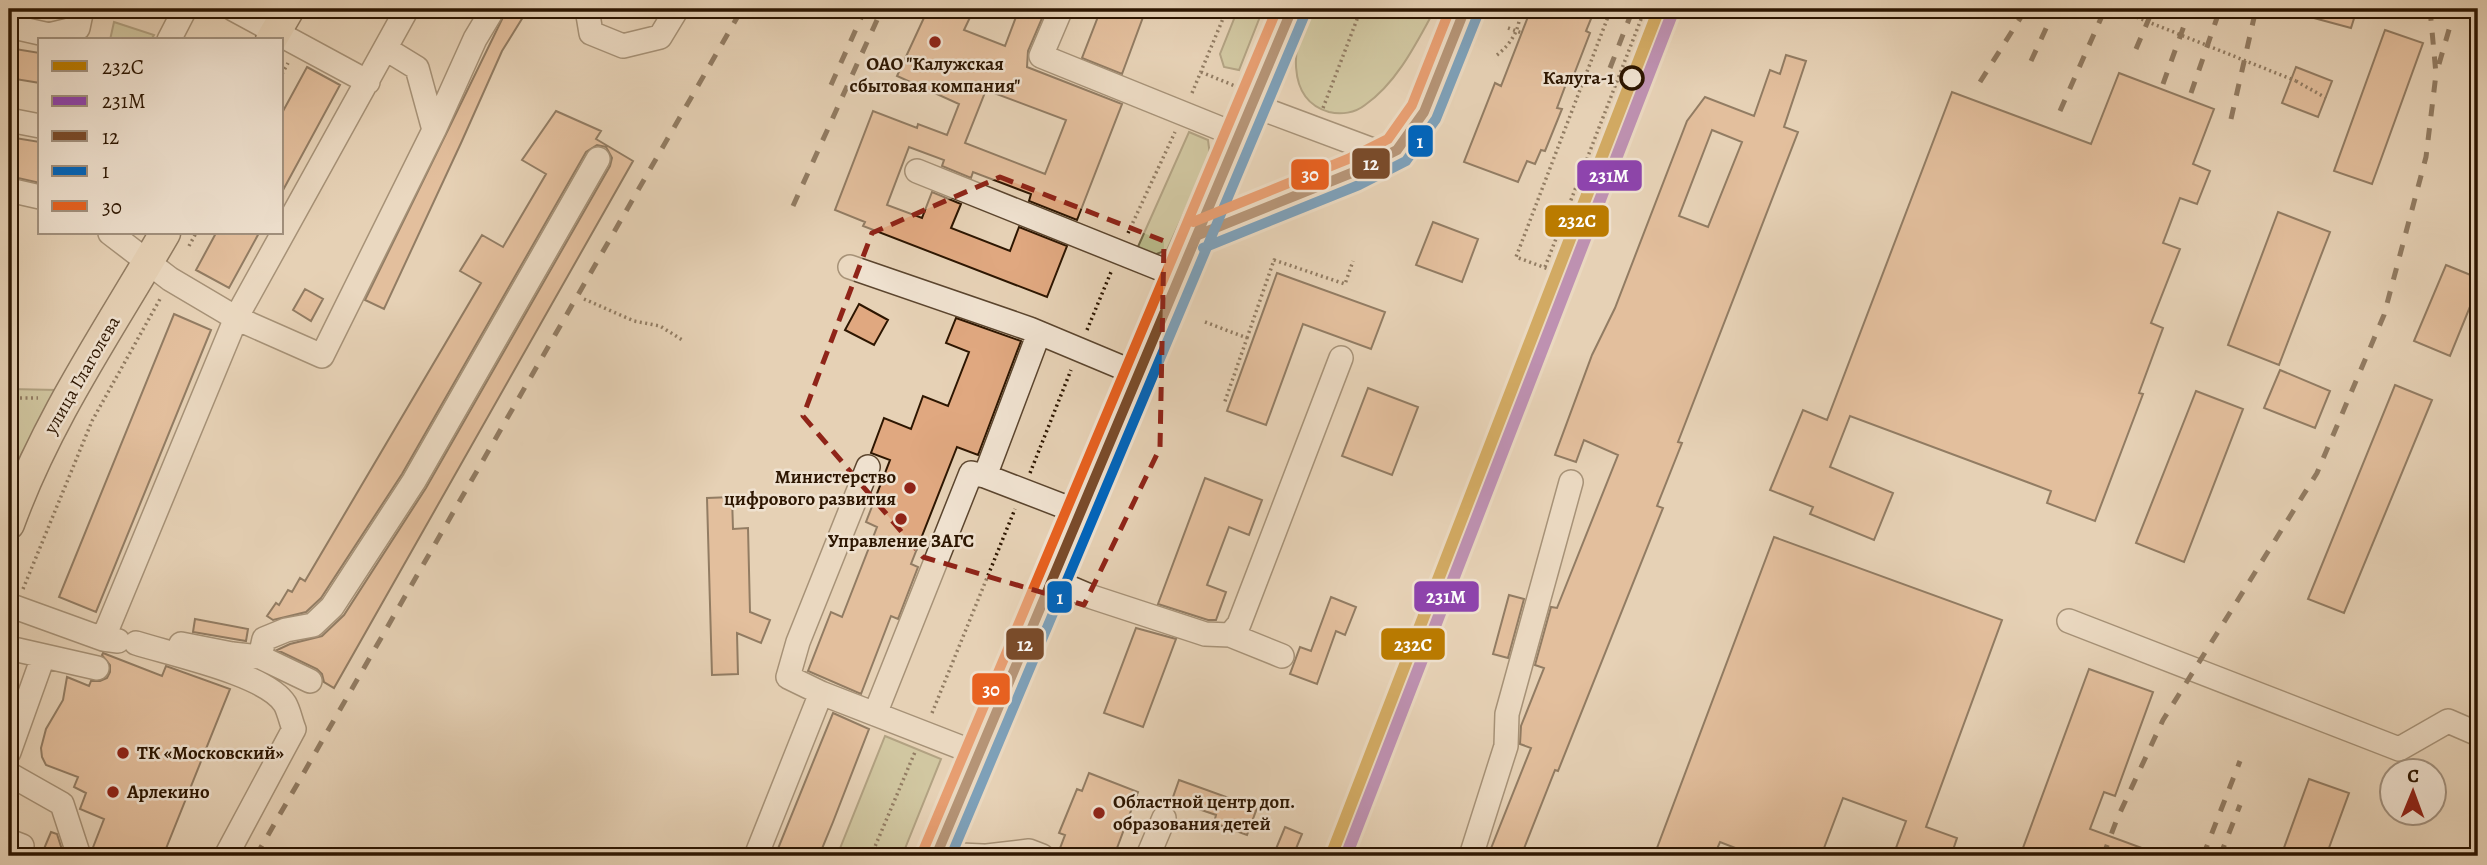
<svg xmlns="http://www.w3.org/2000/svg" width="2487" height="865" font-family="Alegreya,serif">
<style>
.green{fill:#b9ba8a;stroke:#736846;stroke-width:2}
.building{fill:#e0a880;stroke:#2d1601;stroke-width:2;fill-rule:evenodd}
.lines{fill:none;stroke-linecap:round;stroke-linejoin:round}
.minor-casing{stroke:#5b452e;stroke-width:26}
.major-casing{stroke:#2d1601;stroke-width:33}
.path{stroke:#2d1601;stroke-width:3.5;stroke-dasharray:2 3.5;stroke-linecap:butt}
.minor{stroke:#efe1cf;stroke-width:23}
.major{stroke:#e6d1b5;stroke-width:30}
.rail{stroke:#2d1601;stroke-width:5;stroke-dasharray:12 12;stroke-linecap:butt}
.path-bridge{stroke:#2d1601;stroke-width:3.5;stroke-dasharray:2 3.5;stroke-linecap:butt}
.bus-1-casing{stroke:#efe1cf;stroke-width:16}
.bus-2-casing{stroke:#efe1cf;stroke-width:16}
.bus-3-casing{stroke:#efe1cf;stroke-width:16}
.bus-1{stroke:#7a4b2a;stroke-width:10}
.bus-2{stroke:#0065bd;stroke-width:10}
.bus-3{stroke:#e86120;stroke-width:10}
.rail-1-casing{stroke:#efe1cf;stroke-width:18}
.rail-2-casing{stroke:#efe1cf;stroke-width:18}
.rail-1{stroke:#ba7b00;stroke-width:12}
.rail-2{stroke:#8e44ad;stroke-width:12}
.marked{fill:none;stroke:#8f2418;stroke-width:5;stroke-dasharray:14 9;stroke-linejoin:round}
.poi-dot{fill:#8f2418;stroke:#efe1cf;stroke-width:2.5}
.stop-dot{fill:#efe1cf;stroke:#2d1601;stroke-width:3.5}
.labels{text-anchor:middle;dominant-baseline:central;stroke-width:5;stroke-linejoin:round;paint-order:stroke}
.poi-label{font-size:19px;font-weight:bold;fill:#2d1601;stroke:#efe1cf;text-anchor:start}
.stop-label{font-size:19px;font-weight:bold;fill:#2d1601;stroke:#efe1cf;text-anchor:end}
.street-label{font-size:19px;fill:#2d1601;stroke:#efe1cf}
.line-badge{stroke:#efe1cf;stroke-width:2.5}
.badge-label{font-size:19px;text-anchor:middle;font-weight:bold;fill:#fff}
</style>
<rect width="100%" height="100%" fill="#e6d1b5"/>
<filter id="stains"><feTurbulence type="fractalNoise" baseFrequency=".00286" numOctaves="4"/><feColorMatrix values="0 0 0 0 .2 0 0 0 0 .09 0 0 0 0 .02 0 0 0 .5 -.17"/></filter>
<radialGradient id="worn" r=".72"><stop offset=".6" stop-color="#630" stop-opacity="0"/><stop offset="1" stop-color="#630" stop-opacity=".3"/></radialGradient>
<!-- green -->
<path class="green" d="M1238 9H1263L1239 70 1224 67 1220 54Z
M1306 9H1435C1417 42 1397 83 1365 105 1355 113 1341 115 1329 112 1283 99 1295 42 1306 9Z
M114 22 154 35 151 40H110Z
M1189 132 1208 140 1210 156 1167 250 1154 255 1137 249Z
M9 389 57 390 21 455 9 489Z
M885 736 941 759 902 856H837Z"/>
<!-- building -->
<path class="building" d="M507 9H528L502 51 461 143 384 309 365 300Z
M928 9H974L964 30 1005 46 1019 9H1046L1028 51 1027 67 1122 104 1077 220 1029 201 1031 194 973 172 971 178 942 166 944 160 909 147 887 205 922 218 932 192 961 204 951 228 1010 251 1019 227 1067 246 1047 297 863 226 865 222 835 210 873 111 917 128 918 124 947 135 959 104 897 76ZM986 90 1066 120 1045 174 965 143Z
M1101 9H1146L1122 74 1082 58Z
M1531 9H1595L1586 31 1590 33 1573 77 1569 76 1557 108 1562 109 1545 151 1541 150 1535 164 1527 161 1518 182 1464 162 1495 83 1501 86Z
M2300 9H2357L2351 28 2299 14Z
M2385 30 2423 43 2372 184 2334 171Z
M9 48 40 53V83L9 78Z
M1786 55 1806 61 1784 127 1798 132 1678 442 1682 443 1657 506 1663 508 1558 771 1555 770 1521 856H1488L1531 748 1520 744 1521 726 1544 668 1535 665 1551 607 1557 608 1618 455 1584 440 1576 462 1555 455 1592 355 1615 308 1687 121 1705 97 1754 116 1770 70 1780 74ZM1712 130 1742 142 1708 227 1679 216Z
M307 67 340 85 282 192V113Z
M2296 67 2332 81 2318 117 2282 103Z
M2119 73 2214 109 2193 164 2210 171 2197 204 2180 198 2163 243 2180 249 2151 323 2163 328 2139 393 2143 394 2095 521 2047 503 2051 491 1850 416 1830 467 1893 493 1874 540 1810 514 1813 507 1770 490 1803 410 1827 420 1952 92 2091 144Z
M556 111 601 131 596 139 633 161 334 688 324 682 322 674 317 669 277 650 290 644 322 636 344 615 426 488 610 166 612 158 606 147 597 145 586 152 402 474 321 598 306 612 273 620 267 616 276 603 279 605 288 590 292 592 300 578 305 581 481 283 460 271 482 235 503 247 546 174 522 160Z
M9 137 40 142V183L9 176Z
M2278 212 2330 232 2279 365 2228 345Z
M1433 222 1478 239 1462 282 1416 265Z
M216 233H259L229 288 196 270Z
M2446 265 2478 278V287L2450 356 2414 341Z
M1277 273 1385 312 1371 349 1303 324 1266 425 1227 411Z
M305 289 323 299 311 321 293 310Z
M859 304 888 320 874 345 845 330Z
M174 314 211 330 96 612 59 597Z
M956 318 1021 341 978 455 957 447 911 564 918 567 898 619 891 616 861 694 808 671 831 612 842 617 877 527 866 522 890 460 871 453 884 418 911 429 923 396 948 406 969 352 946 343Z
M2280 370 2330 391 2315 428 2264 408Z
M2395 385 2432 400 2344 613 2308 599Z
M1368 388 1418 407 1392 475 1342 456Z
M2196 391 2243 409 2184 562 2136 543Z
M1205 478 1262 500 1249 535 1229 527 1207 585 1226 592 1216 620H1208L1158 604Z
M732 497 733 529 748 528 750 612 770 620 761 643 737 633 738 674 712 675 707 498Z
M1774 537 2002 620 1926 827 1957 838 1951 856H1893L1906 821 1843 798 1821 856H1756L1720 842 1714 856H1654Z
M1509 595 1524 599 1508 658 1493 654Z
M1331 597 1356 607 1345 635 1336 631 1317 684 1290 674 1300 647 1311 651Z
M195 619 248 629 246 641 193 632Z
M1136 628 1176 639 1143 727 1104 713Z
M103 653 162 676 166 666 230 689 163 856H93L92 850 104 819 80 809 86 793 74 787 78 777 46 765 42 757 41 748 46 729 63 700 67 677 89 686 91 681H100L107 678 110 672V665L102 655Z
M2089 669 2153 692 2115 796 2104 792 2090 829 2158 854V856H2020Z
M833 713 869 729 833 822 819 856H775Z
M1089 773 1138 792 1114 856H1074L1059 851 1065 835 1059 833 1077 789 1082 791Z
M2309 779 2349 793 2326 856H2281Z
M1179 780 1257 808 1247 835 1214 823 1216 815 1172 800Z
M1285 827 1302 834 1293 856H1273Z
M51 832 57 834 64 856H41Z"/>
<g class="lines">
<defs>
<path id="minor" d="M233 9 368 82
M587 9 591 33 623 46 660 37 677 9
M1061 9 1041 56 1239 136
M9 26 49 35 78 28 82 9
M169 40 185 9
M1252 105 1386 155
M9 120 40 126
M434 130 475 39 493 9
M917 171 1181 277
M9 190 40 197
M110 233 170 279 236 318 322 356 434 130 417 68 386 49
M850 267 1030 329 1140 375
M985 476 1039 333
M1052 580 1092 597 1205 634 1230 635 1239 624 1341 358
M9 605 103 639 118 641
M2069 621 2399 749 2448 721 2478 734
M1230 635 1282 656
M103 639 236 318 407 9
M136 643C170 654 267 674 285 704 289 711 291 722 294 729L226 856
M181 644 232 654 260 657 310 681
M9 648 97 668
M260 657 264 639 286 630 313 625 332 607 414 481 598 159
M821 693 788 677 798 642 868 467
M875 714 971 473 985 476 1081 513
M9 752 43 657
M9 774 62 804 79 856
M9 841 22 846 18 856
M937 854 983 856
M756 856 821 693 978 754
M987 856 1029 851 1042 856
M1148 856 1164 818
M1471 856 1506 746 1507 714 1571 482"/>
<path id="major" d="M271 40 289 9
M1198 235 1354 172 1397 150 1424 112 1465 9
M9 524C47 419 110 328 165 233
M936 856 1292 9"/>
</defs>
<!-- minor casing -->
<use href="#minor" class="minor-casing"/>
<!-- major casing -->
<use href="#major" class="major-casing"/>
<!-- path -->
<path class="path" d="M1508 28 1522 33
M1497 55C1511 44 1522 27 1519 9
M1201 72 1235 86
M282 74 288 63
M2296 81 2326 98
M1192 93 1227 9
M1323 108 1361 9
M1128 233 1175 132
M189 246 196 233
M1545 267 1645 9
M1562 274 1516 257 1611 9
M584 299 634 321 660 326 684 341
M1205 322 1247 338 1224 404
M1087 330 1111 272
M1247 338 1274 260 1345 284 1353 261
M9 398H38
M1030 473 1071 370
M23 589 92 421 160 299
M932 713 1015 509
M871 856 915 752"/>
<!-- minor -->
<use href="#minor" class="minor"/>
<!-- major -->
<use href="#major" class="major"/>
<!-- rail -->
<path class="rail" d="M909 11 910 9
M612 15 616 9
M2136 49 2153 9
M2031 61 2055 9
M2439 64 2455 9
M1610 68 1633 9
M1980 82 2026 9
M2163 84 2190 9
M831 85 865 9
M2191 93 2220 9
M2060 111 2105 9
M2231 119 2256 9
M793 206 882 9
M256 856 742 9
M2103 856 2117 819 2163 720 2317 473 2384 315 2426 157 2436 74 2430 9
M2203 856 2240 761
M2220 856 2240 805"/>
<!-- path-bridge -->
<path class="path-bridge" d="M2116 9 2296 81"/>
<defs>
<path id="bus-1" d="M1198 235 1354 172 1397 150 1424 112 1465 9
M936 856 1292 9"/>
<path id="bus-2" d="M1203 248 1359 185 1406 161 1436 119 1478 14
M951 856 1305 14"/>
<path id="bus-3" d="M1193 222 1348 159 1388 139 1412 105 1450 9
M923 851 1277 9"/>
</defs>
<!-- bus-1 casing -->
<use href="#bus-1" class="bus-1-casing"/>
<!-- bus-2 casing -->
<use href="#bus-2" class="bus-2-casing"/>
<!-- bus-3 casing -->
<use href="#bus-3" class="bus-3-casing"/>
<!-- bus-1 -->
<use href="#bus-1" class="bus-1"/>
<!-- bus-2 -->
<use href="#bus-2" class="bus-2"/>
<!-- bus-3 -->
<use href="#bus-3" class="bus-3"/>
<defs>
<path id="rail-1" d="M1331 856 1659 9"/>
<path id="rail-2" d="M1346 856 1672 14"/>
</defs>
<!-- rail-1 casing -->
<use href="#rail-1" class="rail-1-casing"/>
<!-- rail-2 casing -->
<use href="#rail-2" class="rail-2-casing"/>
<!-- rail-1 -->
<use href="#rail-1" class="rail-1"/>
<!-- rail-2 -->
<use href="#rail-2" class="rail-2"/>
</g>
<!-- marked area -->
<path d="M0 0H2487V865H0ZM1000 177 1164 241 1160 448 1084 605 923 557 803 416 872 233Z" fill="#e6d1b5" fill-opacity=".55" fill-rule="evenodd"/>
<path class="marked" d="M1000 177 1164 241 1160 448 1084 605 923 557 803 416 872 233Z"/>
<!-- markers -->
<g class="poi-dot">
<circle cx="935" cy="42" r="7"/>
<circle cx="910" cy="488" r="7"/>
<circle cx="901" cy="519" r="7"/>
<circle cx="123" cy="753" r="7"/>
<circle cx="113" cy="792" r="7"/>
<circle cx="1099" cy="813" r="7"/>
</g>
<circle class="stop-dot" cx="1632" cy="78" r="11"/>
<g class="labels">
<!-- poi labels -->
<g class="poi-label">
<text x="935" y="64" text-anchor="middle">ОАО "Калужская<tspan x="935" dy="22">сбытовая компания"</tspan></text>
<text x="896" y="477" text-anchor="end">Министерство<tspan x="896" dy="22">цифрового развития</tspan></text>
<text x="901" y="541" text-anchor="middle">Управление ЗАГС</text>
<text x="137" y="753">ТК «Московский»</text>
<text x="127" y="792">Арлекино</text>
<text x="1113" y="802">Областной центр доп.<tspan x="1113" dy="22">образования детей</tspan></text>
</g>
<!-- stop labels -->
<g class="stop-label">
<text x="1614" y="78">Калуга-1</text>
</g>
<!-- street labels -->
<g class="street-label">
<text transform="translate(82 375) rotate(-60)">улица Глаголева</text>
</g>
</g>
<g class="line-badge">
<rect x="1407" y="124" width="27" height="34" rx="7" fill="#0065bd"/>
<rect x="1351" y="147" width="40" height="33" rx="7" fill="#7a4b2a"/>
<rect x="1290" y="158" width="40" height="33" rx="7" fill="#e86120"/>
<rect x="1576" y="159" width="67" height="33" rx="7" fill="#8e44ad"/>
<rect x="1544" y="204" width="66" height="34" rx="7" fill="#ba7b00"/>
<rect x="1413" y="580" width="67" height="33" rx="7" fill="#8e44ad"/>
<rect x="1046" y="580" width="27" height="34" rx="7" fill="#0065bd"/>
<rect x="1005" y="627" width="40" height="34" rx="7" fill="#7a4b2a"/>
<rect x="1380" y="627" width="66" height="34" rx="7" fill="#ba7b00"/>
<rect x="971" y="672" width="40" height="34" rx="7" fill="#e86120"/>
</g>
<g class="badge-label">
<text x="1420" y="148">1</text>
<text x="1371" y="170">12</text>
<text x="1310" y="181">30</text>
<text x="1609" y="182">231М</text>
<text x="1577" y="227">232C</text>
<text x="1446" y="603">231М</text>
<text x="1060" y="604">1</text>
<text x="1025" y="651">12</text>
<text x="1413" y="651">232C</text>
<text x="991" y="696">30</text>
</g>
<!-- margin -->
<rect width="2487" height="865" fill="none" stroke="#e6d1b5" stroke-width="35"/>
<rect x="10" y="10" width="2466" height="844" fill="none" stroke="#2d1601" stroke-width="3.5"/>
<rect x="18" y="18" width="2452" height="830" fill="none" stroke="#2d1601" stroke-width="2"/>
<!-- legend -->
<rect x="38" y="38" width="245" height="196" fill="#efe1cf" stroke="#a1907d" stroke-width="2"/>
<rect x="52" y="61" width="35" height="10" fill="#ba7b00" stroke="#a1907d" stroke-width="2"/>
<text x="102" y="74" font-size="21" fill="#2d1601">232C</text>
<rect x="52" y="96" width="35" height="10" fill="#8e44ad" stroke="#a1907d" stroke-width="2"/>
<text x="102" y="108" font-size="21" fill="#2d1601">231М</text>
<rect x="52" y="131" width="35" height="10" fill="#7a4b2a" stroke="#a1907d" stroke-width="2"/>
<text x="102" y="144" font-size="21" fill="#2d1601">12</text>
<rect x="52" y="166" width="35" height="10" fill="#0065bd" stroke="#a1907d" stroke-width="2"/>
<text x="102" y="178" font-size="21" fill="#2d1601">1</text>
<rect x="52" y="201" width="35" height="10" fill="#e86120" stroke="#a1907d" stroke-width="2"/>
<text x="102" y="214" font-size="21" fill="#2d1601">30</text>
<!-- north arrow -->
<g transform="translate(2413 792) rotate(1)"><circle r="33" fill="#efe1cf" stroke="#a1907d" stroke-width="2"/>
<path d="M0-5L12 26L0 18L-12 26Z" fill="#8f2418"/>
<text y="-10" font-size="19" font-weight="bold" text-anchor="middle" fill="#2d1601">С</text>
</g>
<rect width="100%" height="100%" filter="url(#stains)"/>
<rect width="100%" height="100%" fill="url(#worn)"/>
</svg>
